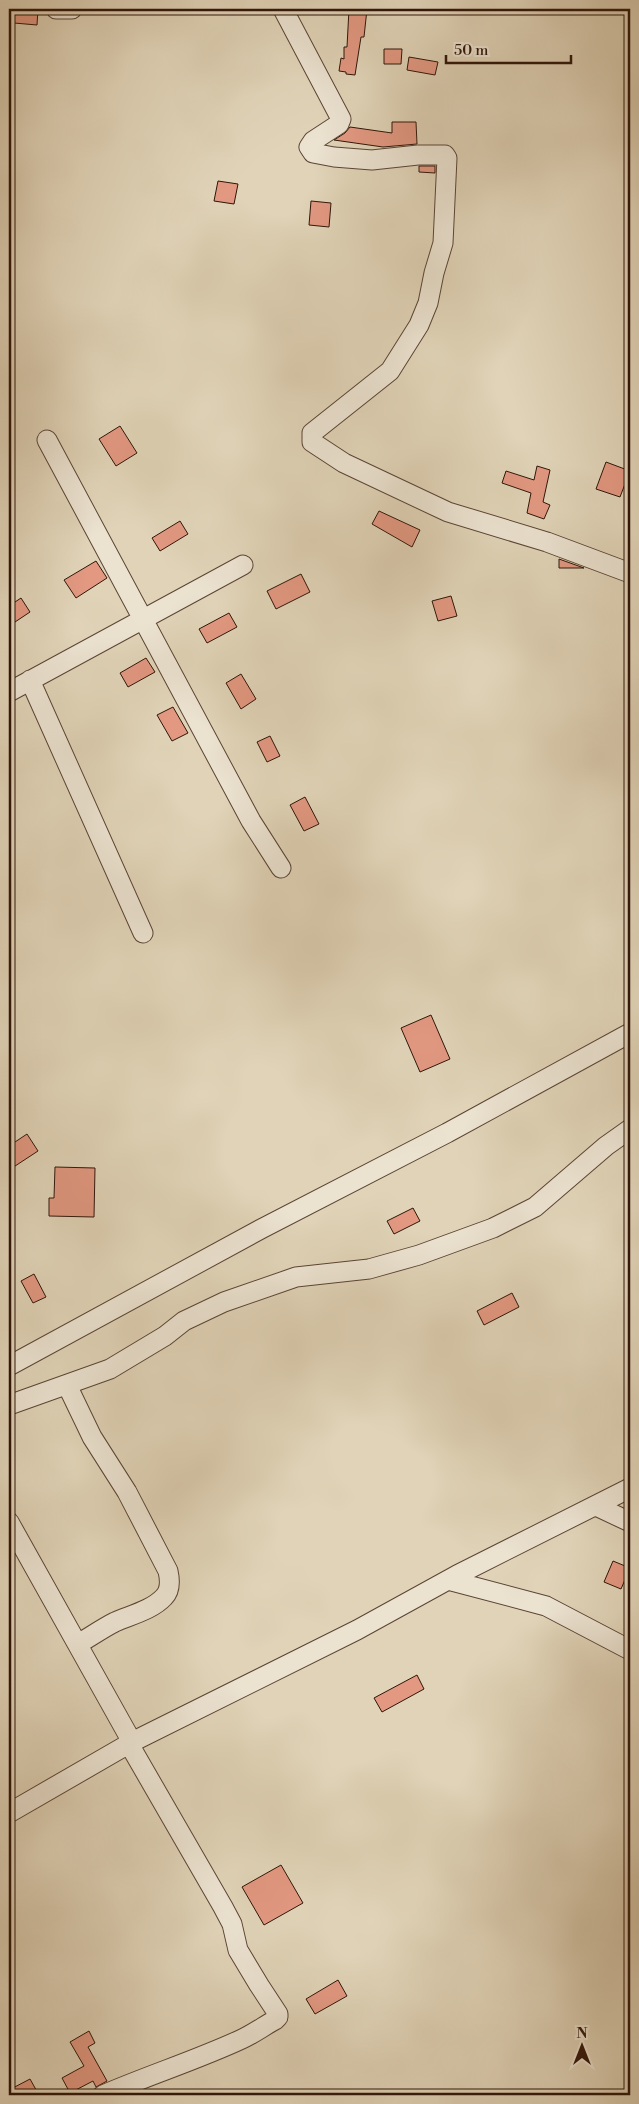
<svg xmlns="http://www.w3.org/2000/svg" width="639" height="2104" font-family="'Libre Bodoni',serif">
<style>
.building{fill:#e29881;stroke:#2f1509}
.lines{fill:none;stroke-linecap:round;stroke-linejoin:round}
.minor-casing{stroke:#5b4434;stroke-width:21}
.minor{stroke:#ebe2d0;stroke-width:19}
</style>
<rect width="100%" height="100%" fill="#e0d3b7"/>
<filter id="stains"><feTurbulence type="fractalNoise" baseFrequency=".004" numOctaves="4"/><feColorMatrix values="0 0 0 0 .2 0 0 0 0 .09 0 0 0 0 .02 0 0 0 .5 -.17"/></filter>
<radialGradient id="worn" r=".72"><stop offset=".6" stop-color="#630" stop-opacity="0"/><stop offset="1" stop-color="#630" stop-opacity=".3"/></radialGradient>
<!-- building -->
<path class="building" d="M15 9H38L37 25 14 23Z
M349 9H367L364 37H361L355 75 346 74V72L339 71 341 58 344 59V47H347Z
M384 49H402L401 64H384Z
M409 57 438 62 435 75 407 70Z
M392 122H416L417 144 383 147 334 140 345 133 350 127 392 133Z
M419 166H435V173L419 172Z
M218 181 238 184 234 204 214 201Z
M311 201 331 203 329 227 309 225Z
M120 426 137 453 116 466 99 439Z
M606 462 630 471 620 497 596 489Z
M537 466 550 470 543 502 550 505 544 519 527 513 531 493 502 483 506 471 534 480Z
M379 511 420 530 412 547 372 524Z
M180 521 188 534 160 551 152 538Z
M559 559 584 568H559Z
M96 561 107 578 76 598 64 580Z
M301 574 310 592 276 609 267 591Z
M451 596 457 616 438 621 432 601Z
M21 598 30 612 9 626V606Z
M229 613 237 627 207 643 199 629Z
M146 658 155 672 128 687 120 673Z
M241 674 256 699 241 709 226 683Z
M173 707 188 733 172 741 157 715Z
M270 736 280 756 267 762 257 742Z
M305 797 319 824 304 831 290 805Z
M431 1015 450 1059 420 1072 401 1028Z
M27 1134 38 1151 9 1170V1146Z
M55 1167 95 1168 94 1217 49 1216V1198H54Z
M413 1208 420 1221 394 1234 387 1221Z
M34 1274 46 1297 33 1303 21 1281Z
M512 1293 519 1307 484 1325 477 1311Z
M613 1561 630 1568 621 1589 604 1582Z
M417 1675 424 1689 382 1712 374 1698Z
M281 1865 303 1903 264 1925 242 1887Z
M338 1980 347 1996 315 2014 306 1999Z
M89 2031 95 2043 88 2047 107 2081 96 2087 93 2081 70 2093 62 2078 84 2066 70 2042Z
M30 2079 39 2095H9V2090Z"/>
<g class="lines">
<defs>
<path id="minor" d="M56 9H72
M283 9 341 119 339 124 313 141 309 147 313 153 334 157 372 160 418 155H445L447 158 443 243 434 273 428 303 419 325 390 371 312 433V442L344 463 448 512 547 542 630 573
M47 440 251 821 281 868
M30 680 143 933
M9 692 243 565
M9 1366 261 1229 447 1133 630 1033
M67 1385 92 1437 127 1492 168 1571C170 1580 171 1590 164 1597 152 1610 131 1615 115 1622 103 1628 90 1637 78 1644
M9 1405 110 1369 165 1336 184 1321 224 1302 296 1277 369 1269 419 1255 493 1228 535 1207 606 1146 630 1129
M596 1506 630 1522
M9 1522 132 1742
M448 1580 546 1606 630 1650
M9 1813 132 1742 357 1630 457 1575 630 1488
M103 2095C149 2075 197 2060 242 2039 253 2034 264 2026 275 2020L278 2017V2014L259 1985 238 1950 232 1924 223 1907 129 1744"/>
</defs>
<!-- minor casing -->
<use href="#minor" class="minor-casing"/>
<!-- minor -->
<use href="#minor" class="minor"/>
</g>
<!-- margin -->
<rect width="639" height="2104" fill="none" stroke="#e0d3b7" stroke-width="30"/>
<rect x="10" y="10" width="619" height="2084" fill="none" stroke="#2f1509" stroke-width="2.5"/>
<rect x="15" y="15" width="609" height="2074" fill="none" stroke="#2f1509"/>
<!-- north arrow -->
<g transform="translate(582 2046)" stroke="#ebe2d0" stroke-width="4" paint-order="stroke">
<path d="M0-4L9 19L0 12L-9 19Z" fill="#2f1509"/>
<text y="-8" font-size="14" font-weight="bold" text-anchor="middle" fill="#2f1509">N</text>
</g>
<!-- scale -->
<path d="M446 55v8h125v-8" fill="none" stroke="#2f1509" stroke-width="2.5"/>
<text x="454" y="55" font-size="15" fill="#2f1509" stroke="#ebe2d0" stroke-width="4" paint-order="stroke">50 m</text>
<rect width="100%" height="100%" filter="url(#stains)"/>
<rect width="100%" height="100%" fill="url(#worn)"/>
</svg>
